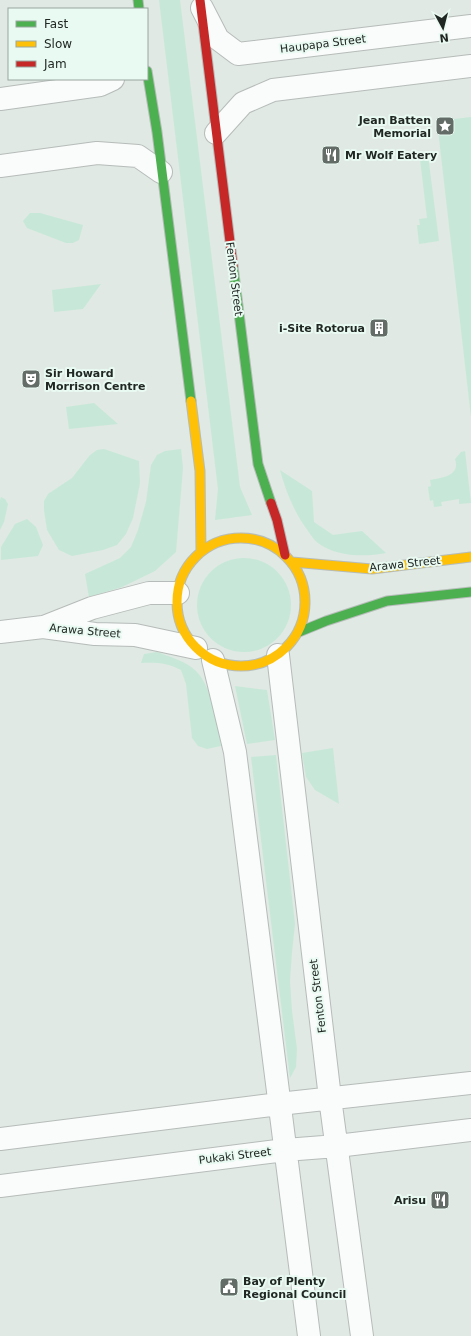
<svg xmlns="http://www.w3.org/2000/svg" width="471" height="1336" font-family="'DejaVu Sans',sans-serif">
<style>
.green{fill:#c7e8d8}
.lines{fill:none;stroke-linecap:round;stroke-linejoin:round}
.street-casing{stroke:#b6bcb9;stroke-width:24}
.fast-casing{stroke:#b6bcb9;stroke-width:11}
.slow-casing{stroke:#b6bcb9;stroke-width:11}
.jam-casing{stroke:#b6bcb9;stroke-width:11}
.street{stroke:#fafcfb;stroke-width:22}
.fast{stroke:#4caf50;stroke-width:9}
.slow{stroke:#ffc107;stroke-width:9}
.jam{stroke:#c62828;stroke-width:9}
.labels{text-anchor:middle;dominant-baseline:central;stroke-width:4;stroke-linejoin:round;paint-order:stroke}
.street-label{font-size:11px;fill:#212824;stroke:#e9faf2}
.poi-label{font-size:11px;font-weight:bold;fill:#212824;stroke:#e9faf2;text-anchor:end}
</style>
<rect width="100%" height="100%" fill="#e0e9e4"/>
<!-- green -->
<path class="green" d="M159 0H180L240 487 252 515 215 520 218 489Z
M471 117V417L437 121Z
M428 155 439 241 419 244 417 225H420L419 219 427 218 420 159 425 158 424 156Z
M30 213H40L83 225 79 240 73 243H66L27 228 23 221Z
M101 284 83 309 54 312 52 290Z
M94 403 118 424 69 429 66 407Z
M104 449 139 461 140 483 133 518 126 534 117 545 103 550 72 556 59 550 47 530 44 510V501L48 494 72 478 90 455 97 450Z
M181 449 183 468 176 552 155 571 122 587 89 597 85 574 120 558 131 547 138 530 146 502 151 465 157 455 165 451Z
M465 451 471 503 459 504V499L441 502 442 506 434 507 433 500 430 501 428 487 431 486 430 480C441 478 461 476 455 459L461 452Z
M280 470 312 491 314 522 333 535 362 531 386 553C364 557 337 557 318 543 314 540 311 535 308 531 294 512 286 492 280 470Z
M1 497 5 499 8 504 4 522 0 530V500Z
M27 519 36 527 43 545 38 556 1 560V547L15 524Z
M197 605a47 47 0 1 1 94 0a47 47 0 1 1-94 0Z
M157 652C170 657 186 661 196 671 211 685 219 726 221 746L207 749 198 746 192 738 186 684 181 670C168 663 156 662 141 663L144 654Z
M235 686 267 690 275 740 247 744Z
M333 748 339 804 315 790 306 777 302 753Z
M276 755 295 924 292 952 290 981 292 1011 297 1049 296 1067 290 1078 251 757Z"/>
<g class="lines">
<defs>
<path id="street" d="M202 8 218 39 238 54 471 26
M0 99 100 85 113 79
M216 133 243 103 273 90 471 66
M0 166 97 153 138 156 161 172
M44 627 92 608 149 593H178
M0 632 43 627 95 634 135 635 196 648
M278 655 330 1098 362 1336
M213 660 235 752 309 1336
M0 1139 279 1104 471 1083
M0 1186 285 1150 337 1146 471 1130"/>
<path id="fast" d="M138 0 139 9
M147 71 157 132 191 401
M233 266 258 464 271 503
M299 632 326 621 387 601 471 592"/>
<path id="slow" d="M191 401 200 471 201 552
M177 602a64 64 0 1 1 128 0a64 64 0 1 1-128 0Z
M292 562 372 569 471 557"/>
<path id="jam" d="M200 0 233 266
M271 503 277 520 285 555"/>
</defs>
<!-- street casing -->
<use href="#street" class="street-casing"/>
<!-- fast casing -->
<use href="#fast" class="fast-casing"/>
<!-- slow casing -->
<use href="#slow" class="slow-casing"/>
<!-- jam casing -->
<use href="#jam" class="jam-casing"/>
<!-- street -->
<use href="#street" class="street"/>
<!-- fast -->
<use href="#fast" class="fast"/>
<!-- slow -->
<use href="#slow" class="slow"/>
<!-- jam -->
<use href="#jam" class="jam"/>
</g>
<!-- icons -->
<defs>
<symbol id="sight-square" viewBox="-11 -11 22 22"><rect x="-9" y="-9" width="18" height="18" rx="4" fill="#646c67" stroke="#e9faf2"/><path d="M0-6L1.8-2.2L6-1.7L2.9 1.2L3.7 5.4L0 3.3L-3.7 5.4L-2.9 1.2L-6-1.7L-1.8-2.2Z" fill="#fff"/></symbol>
<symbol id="restaurant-square" viewBox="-11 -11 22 22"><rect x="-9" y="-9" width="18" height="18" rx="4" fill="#646c67" stroke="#e9faf2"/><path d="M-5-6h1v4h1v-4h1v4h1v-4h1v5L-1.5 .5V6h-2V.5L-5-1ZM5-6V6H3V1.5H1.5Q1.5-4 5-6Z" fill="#fff"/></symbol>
<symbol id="building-square" viewBox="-11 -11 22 22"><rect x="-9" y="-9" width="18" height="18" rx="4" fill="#646c67" stroke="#e9faf2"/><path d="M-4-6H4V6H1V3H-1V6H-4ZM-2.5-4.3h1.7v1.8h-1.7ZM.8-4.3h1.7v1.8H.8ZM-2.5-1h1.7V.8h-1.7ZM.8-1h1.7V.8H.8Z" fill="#fff"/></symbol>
<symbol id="theatre-square" viewBox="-11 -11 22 22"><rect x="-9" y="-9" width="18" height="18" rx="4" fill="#646c67" stroke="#e9faf2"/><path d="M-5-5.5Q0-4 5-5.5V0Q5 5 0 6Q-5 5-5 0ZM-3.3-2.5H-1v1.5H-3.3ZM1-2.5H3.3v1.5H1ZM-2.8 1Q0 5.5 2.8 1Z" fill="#fff"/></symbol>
<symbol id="civic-square" viewBox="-11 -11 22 22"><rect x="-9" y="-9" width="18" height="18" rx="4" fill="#646c67" stroke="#e9faf2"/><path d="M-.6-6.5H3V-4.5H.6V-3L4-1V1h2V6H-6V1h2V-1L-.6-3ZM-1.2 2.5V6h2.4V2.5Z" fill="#fff"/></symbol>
</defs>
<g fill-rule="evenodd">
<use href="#sight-square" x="434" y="115" width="22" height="22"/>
<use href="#restaurant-square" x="320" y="144" width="22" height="22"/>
<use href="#building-square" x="368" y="317" width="22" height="22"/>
<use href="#theatre-square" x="20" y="368" width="22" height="22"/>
<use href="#restaurant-square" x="429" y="1189" width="22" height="22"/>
<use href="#civic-square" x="218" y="1276" width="22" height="22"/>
</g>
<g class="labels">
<!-- street labels -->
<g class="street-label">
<text transform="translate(323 44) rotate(-7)">Haupapa Street</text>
<text transform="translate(234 279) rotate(83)">Fenton Street</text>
<text transform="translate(405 564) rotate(-6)">Arawa Street</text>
<text transform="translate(85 631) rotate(5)">Arawa Street</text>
<text transform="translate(318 996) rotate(-97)">Fenton Street</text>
<text transform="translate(235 1156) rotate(-7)">Pukaki Street</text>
</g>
<!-- poi labels -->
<g class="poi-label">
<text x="431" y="120">Jean Batten<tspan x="431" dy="13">Memorial</tspan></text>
<text x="345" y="155" text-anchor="start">Mr Wolf Eatery</text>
<text x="365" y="328">i-Site Rotorua</text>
<text x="45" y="373" text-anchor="start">Sir Howard<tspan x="45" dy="13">Morrison Centre</tspan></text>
<text x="426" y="1200">Arisu</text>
<text x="243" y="1281" text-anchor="start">Bay of Plenty<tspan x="243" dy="13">Regional Council</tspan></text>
</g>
</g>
<!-- legend -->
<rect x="8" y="8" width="140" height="72" fill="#e9faf2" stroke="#99a6a0"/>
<rect x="16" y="21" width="20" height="6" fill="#4caf50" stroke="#99a6a0"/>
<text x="44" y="28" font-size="12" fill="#212824">Fast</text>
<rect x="16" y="41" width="20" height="6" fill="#ffc107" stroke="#99a6a0"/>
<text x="44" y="48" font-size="12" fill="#212824">Slow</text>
<rect x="16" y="61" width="20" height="6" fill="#c62828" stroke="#99a6a0"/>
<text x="44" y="68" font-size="12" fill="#212824">Jam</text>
<!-- north arrow -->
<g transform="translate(443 28) rotate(173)" stroke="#e9faf2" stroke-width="3" paint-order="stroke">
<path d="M0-3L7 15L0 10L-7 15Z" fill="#212824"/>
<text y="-6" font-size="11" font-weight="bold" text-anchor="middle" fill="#212824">N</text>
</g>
</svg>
